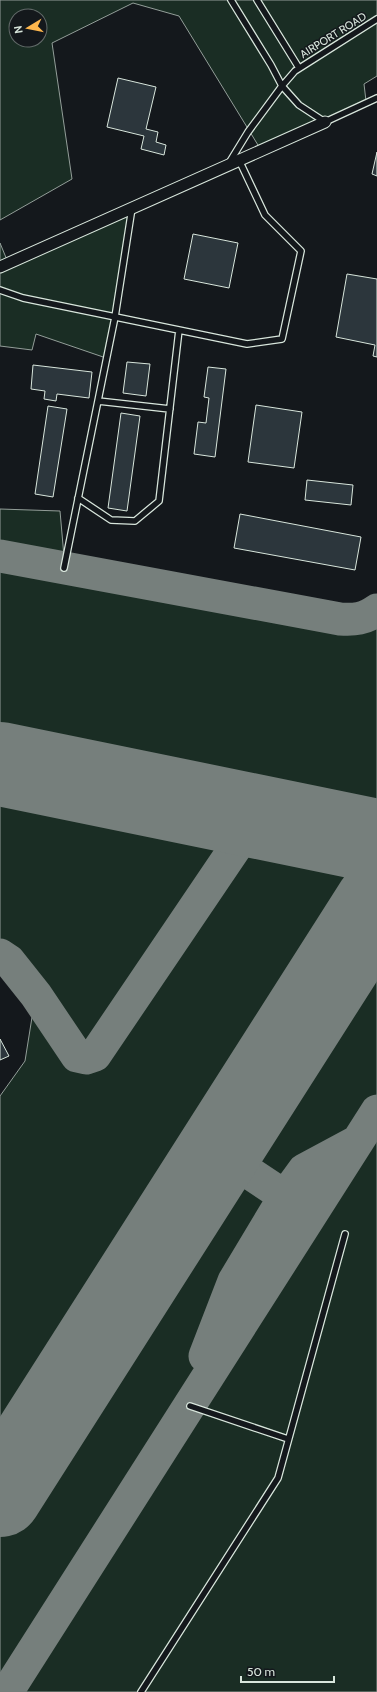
<svg xmlns="http://www.w3.org/2000/svg" width="377" height="1692" font-family="Cabin,sans-serif">
<style>
.green{fill:#1a2d24;stroke:#939e99;fill-rule:evenodd}
.lines{fill:none;stroke-linecap:round;stroke-linejoin:round}
.taxiway{stroke:#767f7c;stroke-width:33}
.runway{stroke:#767f7c;stroke-width:84}
.building{fill:#2c363c;stroke:#d8e6dc}
.lane-casing{stroke:#d8e6dc;stroke-width:8}
.street-casing{stroke:#d8e6dc;stroke-width:13}
.lane{stroke:#14181c;stroke-width:5.5}
.street{stroke:#14181c;stroke-width:11}
.labels{text-anchor:middle;dominant-baseline:central;stroke-width:3;stroke-linejoin:round;paint-order:stroke}
.street-label{font-size:11px;fill:#d8e6dc;stroke:#14181c}
</style>
<rect width="100%" height="100%" fill="#14181c"/>
<!-- green -->
<path class="green" d="M0 0H377V76L364 84 366 101 261 150 179 16 133 3 52 43 72 179 0 220ZM16 16H40V40H16Z
M130 209 109 359 36 334 32 350 0 346V243L7 260Z
M0 509 60 511 65 568 222 608 351 631 365 632 377 628V1692H0V1096L25 1061 33 1011 9 961 0 955Z"/>
<g class="lines">
<!-- taxiway -->
<path class="taxiway" d="M0 556 340 619C355 620 364 619 377 610
M0 955 9 961 36 995 77 1056 86 1058 95 1055 256 817
M218 1152 304 1209
M205 1356 234 1281 285 1196 304 1170 358 1141
M7 1692 377 1111"/>
<!-- runway -->
<path class="runway" d="M0 764 377 841
M0 1495 377 903"/>
</g>
<!-- building -->
<path class="building" d="M118 78 156 87 146 129 158 132 156 142 166 145 164 155 141 149 144 136 107 127Z
M377 152V176L372 174Z
M193 234 238 243 229 288 184 279Z
M347 274 377 279V357L373 356 375 345 336 337Z
M127 362 150 364 146 396 123 393Z
M33 365 92 372 89 398 57 394 56 401 44 399 45 391 31 389Z
M208 367 226 369 215 457 194 454 198 422 206 423 209 398 204 397Z
M256 405 302 412 294 468 248 462Z
M48 406 67 409 53 497 35 494Z
M121 413 140 416 127 511 108 508Z
M307 480 353 485 351 505 305 500Z
M240 514 361 537 355 570 234 548Z
M0 1039 9 1056 0 1060Z"/>
<g class="lines">
<defs>
<path id="lane" d="M231 0 271 65 282 86 299 105 325 122 377 98
M257 0 299 68
M229 163 248 132 282 86 295 71 377 19
M0 290 23 298 247 344 282 339 301 251 265 215 239 160
M98 401 170 409
M78 498 111 520 135 521 159 501 179 330
M64 568 115 317 132 208
M190 1406 288 1439
M141 1692 278 1478 345 1234"/>
<path id="street" d="M0 267 325 122"/>
</defs>
<!-- lane casing -->
<use href="#lane" class="lane-casing"/>
<!-- street casing -->
<use href="#street" class="street-casing"/>
<!-- lane -->
<use href="#lane" class="lane"/>
<!-- street -->
<use href="#street" class="street"/>
</g>
<g class="labels">
<!-- street labels -->
<g class="street-label">
<text transform="translate(333 35) rotate(-32)">AIRPORT ROAD</text>
</g>
</g>
<!-- north arrow -->
<g transform="translate(28 28) rotate(260)"><circle r="19" fill="#14181c" stroke="#626a69"/>
<path d="M0-3L7 15L0 10L-7 15Z" fill="#ffb74d"/>
<text y="-6" font-size="11" font-weight="bold" text-anchor="middle" fill="#d8e6dc">N</text>
</g>
<!-- scale -->
<path d="M241 1676v6h93v-6" fill="none" stroke="#d8e6dc" stroke-width="2"/>
<text x="247" y="1676" font-size="12" fill="#d8e6dc" stroke="#14181c" stroke-width="3" paint-order="stroke">50 m</text>
</svg>
